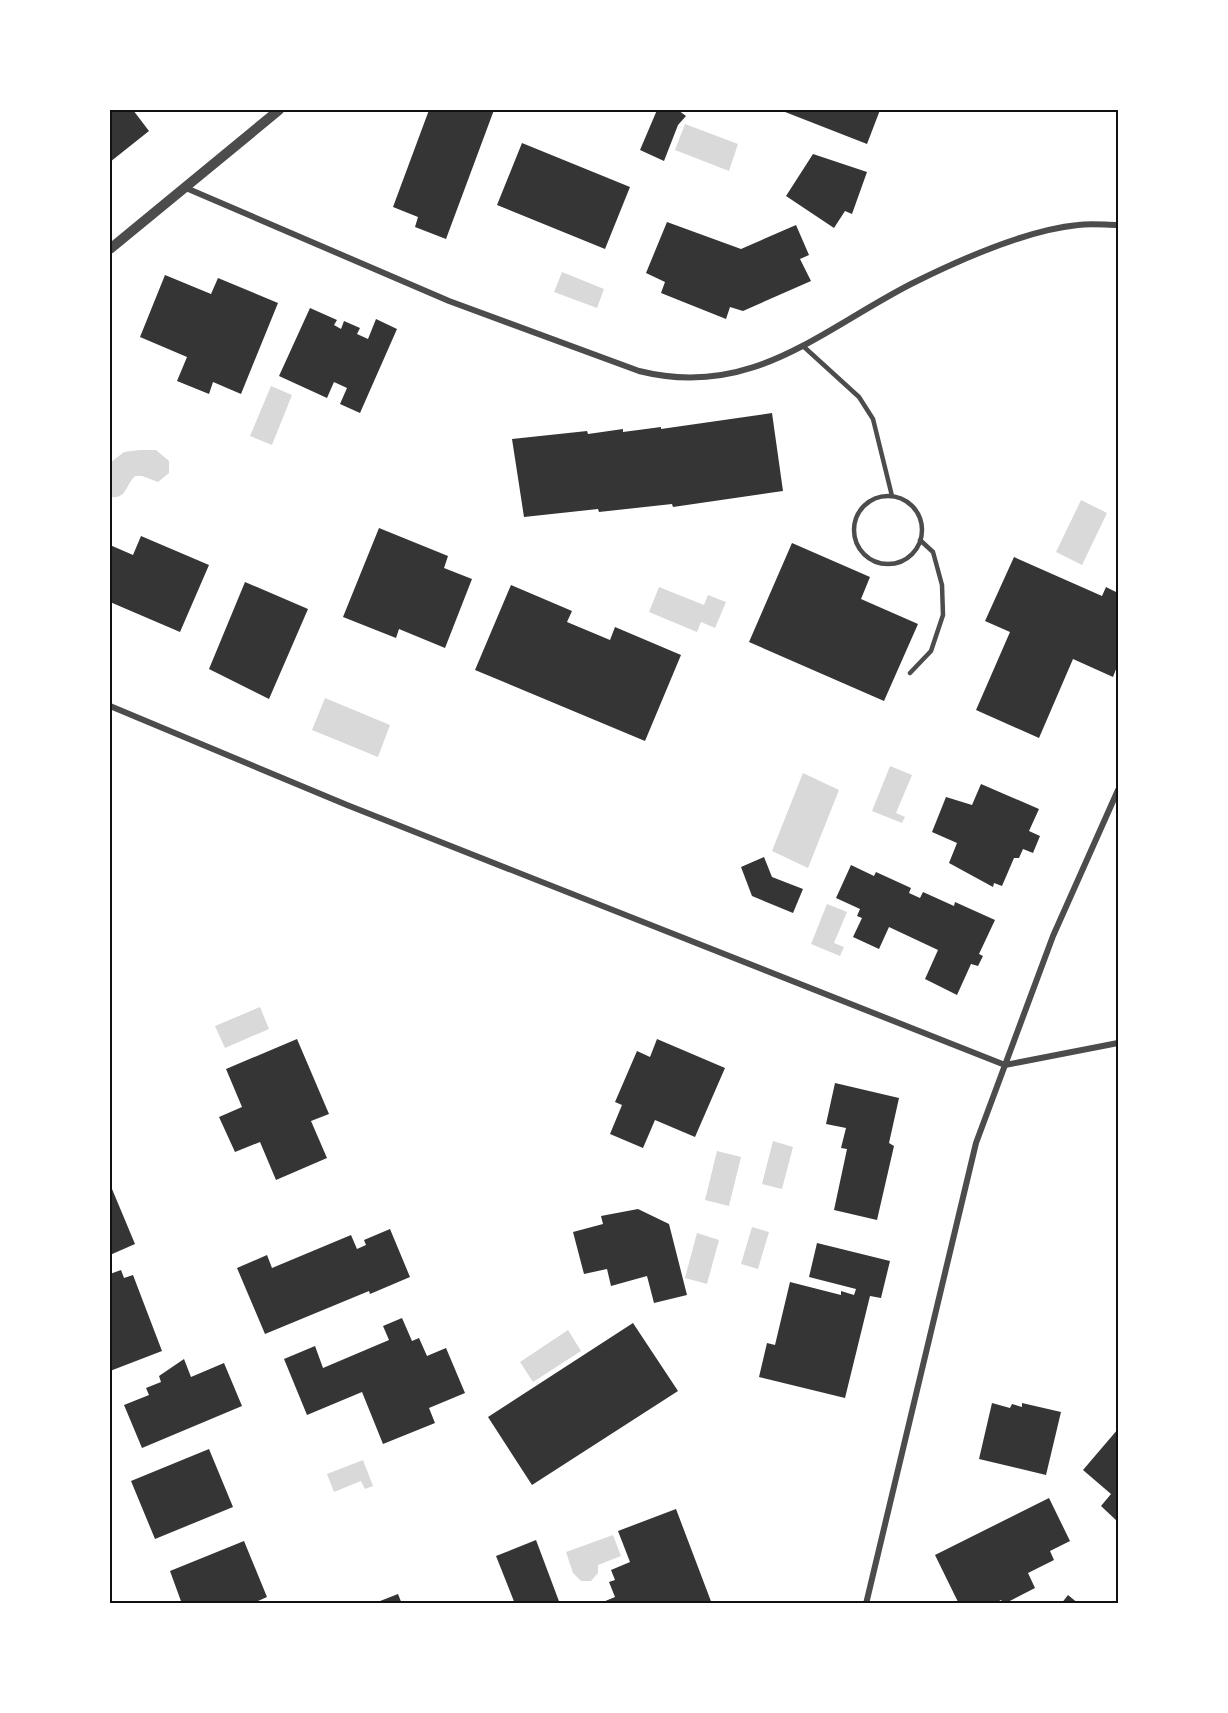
<svg xmlns="http://www.w3.org/2000/svg" width="1228" height="1713" font-family="'Roboto Condensed',sans-serif">
<style>
.water{fill:#d9d9d9}
.building{fill:#353535}
.lines{fill:none;stroke-linecap:round;stroke-linejoin:round}
.service{stroke:#4c4c4c;stroke-width:4.5}
.minor{stroke:#4c4c4c;stroke-width:6}
.tertiary{stroke:#4c4c4c;stroke-width:10}
.neatline{fill:none;stroke:#111;stroke-width:2}
</style>
<rect width="100%" height="100%" fill="#fff"/>
<!-- water -->
<path class="water" d="M685 124 738 144 729 171 675 150Z
M562 272 604 289 597 308 554 292Z
M271 386 292 395 272 445 250 436Z
M139 450H156L169 461V473L158 482 142 476H135C125 486 127 499 110 497V463L124 452Z
M1081 500 1107 513 1082 565 1056 552Z
M659 587 704 605 708 595 726 602 715 628 701 622 697 632 649 612Z
M325 698 390 725 378 757 312 730Z
M890 766 912 775 896 813 905 817 902 823 872 811Z
M803 773 839 790 808 868 772 851Z
M827 904 847 912 834 943 844 947 840 956 811 944Z
M260 1007 269 1029 225 1048 215 1026Z
M773 1141 793 1147 782 1189 762 1184Z
M717 1151 741 1157 729 1206 705 1200Z
M752 1227 769 1232 758 1269 741 1264Z
M697 1233 719 1240 707 1284 685 1278Z
M568 1330 581 1351 533 1382 520 1362Z
M363 1460 373 1486 365 1489 361 1481 334 1492 327 1474Z
M613 1535 621 1556 598 1565V1573L591 1581H581L573 1573 566 1552Z"/>
<!-- building -->
<path class="building" d="M110 110H133L149 131 110 162Z
M429 110H494L446 239 415 227 418 217 393 207Z
M657 110H678L686 116 678 125 664 161 640 150Z
M780 110H880L867 144Z
M522 143 630 187 605 249 497 205Z
M813 154 867 172 852 214 845 211 834 228 786 196Z
M667 222 741 249 796 225 809 255 800 259 811 281 743 311 730 307 726 319 661 293 665 282 646 273Z
M165 275 211 294 218 278 278 303 241 394 213 382 209 394 177 381 187 357 140 337Z
M310 308 337 320 334 325 341 329 344 321 360 328 357 334 368 339 376 319 397 329 360 413 340 404 347 388 334 382 327 398 279 376Z
M772 413 783 491 673 507 672 504 599 512 598 509 524 517 512 439 587 431 588 434 623 429V432L661 427V429Z
M379 528 448 556 444 568 472 579 445 648 399 629 396 638 343 617Z
M141 536 209 565 180 632 110 602V545L133 555Z
M792 543 870 577 861 599 918 624 884 701 749 642Z
M1014 557 1102 596 1106 587 1118 593V664L1113 677 1073 659 1039 738 976 710 1010 632 985 621Z
M245 582 308 609 269 699 209 669Z
M511 585 572 611 567 622 610 640 615 627 681 655 645 741 475 670Z
M981 784 1039 809 1029 831 1040 836 1033 853 1023 849 1019 858H1014L1002 886 994 883 993 887 949 863 957 843 932 832 946 797 972 805Z
M764 857 772 877 803 889 793 913 752 896 741 867Z
M851 865 874 876 876 872 911 888 909 893 920 898 923 892 954 906 955 902 995 920 979 954 983 956 978 966 971 964 957 995 925 979 938 950 889 927 879 949 853 937 862 918 857 916 860 909 836 898Z
M297 1039 329 1114 311 1121 327 1158 276 1180 260 1142 235 1152 219 1117 242 1107 226 1069Z
M657 1039 725 1068 695 1137 655 1120 643 1148 610 1134 622 1105 615 1102 637 1051 650 1057Z
M835 1083 899 1098 889 1143 894 1146 877 1220 834 1210 847 1149 841 1148 846 1128 826 1124Z
M112 1189 135 1244 110 1255V1190Z
M638 1209 669 1224 687 1295 654 1303 647 1276 611 1286 607 1269 584 1274 573 1232 603 1224 601 1216Z
M390 1229 410 1277 370 1294 369 1291 265 1334 237 1268 267 1255 272 1268 351 1235 357 1249 366 1245 364 1240Z
M817 1243 890 1261 881 1298 870 1296 845 1398 759 1377 767 1343 775 1345 790 1282 841 1295V1291L854 1295 856 1289 809 1277Z
M121 1270 124 1278 133 1275 162 1351 110 1371V1274Z
M402 1318 412 1341 419 1338 427 1356 446 1348 465 1393 429 1408 435 1423 383 1444 362 1392 307 1415 284 1359 315 1346 323 1368 389 1340 383 1326Z
M633 1323 678 1391 532 1485 488 1417Z
M184 1359 191 1377 224 1363 242 1406 142 1448 124 1405 149 1395 146 1388 161 1382 159 1376Z
M992 1403 1010 1408 1012 1404 1022 1407V1403L1061 1412 1046 1475 979 1459Z
M1118 1429V1522L1101 1506 1111 1494 1083 1470Z
M209 1449 233 1507 155 1539 131 1481Z
M1049 1498 1070 1541 1050 1551 1054 1560 1028 1573 1035 1588 1004 1604 1001 1600 994 1604H959L935 1555Z
M676 1509 712 1604H598L615 1597 609 1582 615 1580 611 1570 630 1562 618 1531Z
M536 1540 560 1604H515L496 1556Z
M244 1541 267 1597 251 1604H182L170 1571Z
M398 1594 402 1604H375V1603Z
M1068 1595 1079 1604H1061Z"/>
<g class="lines">
<!-- service -->
<path class="service" d="M803 346 859 397 873 419 892 496
M854 530a34 34 0 1 1 68 0a34 34 0 1 1-68 0Z
M910 673 931 651 943 615 942 585 933 552 920 540"/>
<!-- minor -->
<path class="minor" d="M186 188 449 301 639 371C751 399 818 332 911 284 957 261 1027 230 1078 225 1091 223 1105 225 1118 225
M110 706 347 805 1005 1065 1118 1043
M866 1604 976 1143 1053 936 1118 790"/>
<!-- tertiary -->
<path class="tertiary" d="M110 249 279 110"/>
</g>
<!-- border -->
<rect width="1228" height="1713" fill="none" stroke="#ffffff" stroke-width="222"/>
<rect x="111" y="111" width="1006" height="1491" class="neatline"/>
</svg>
